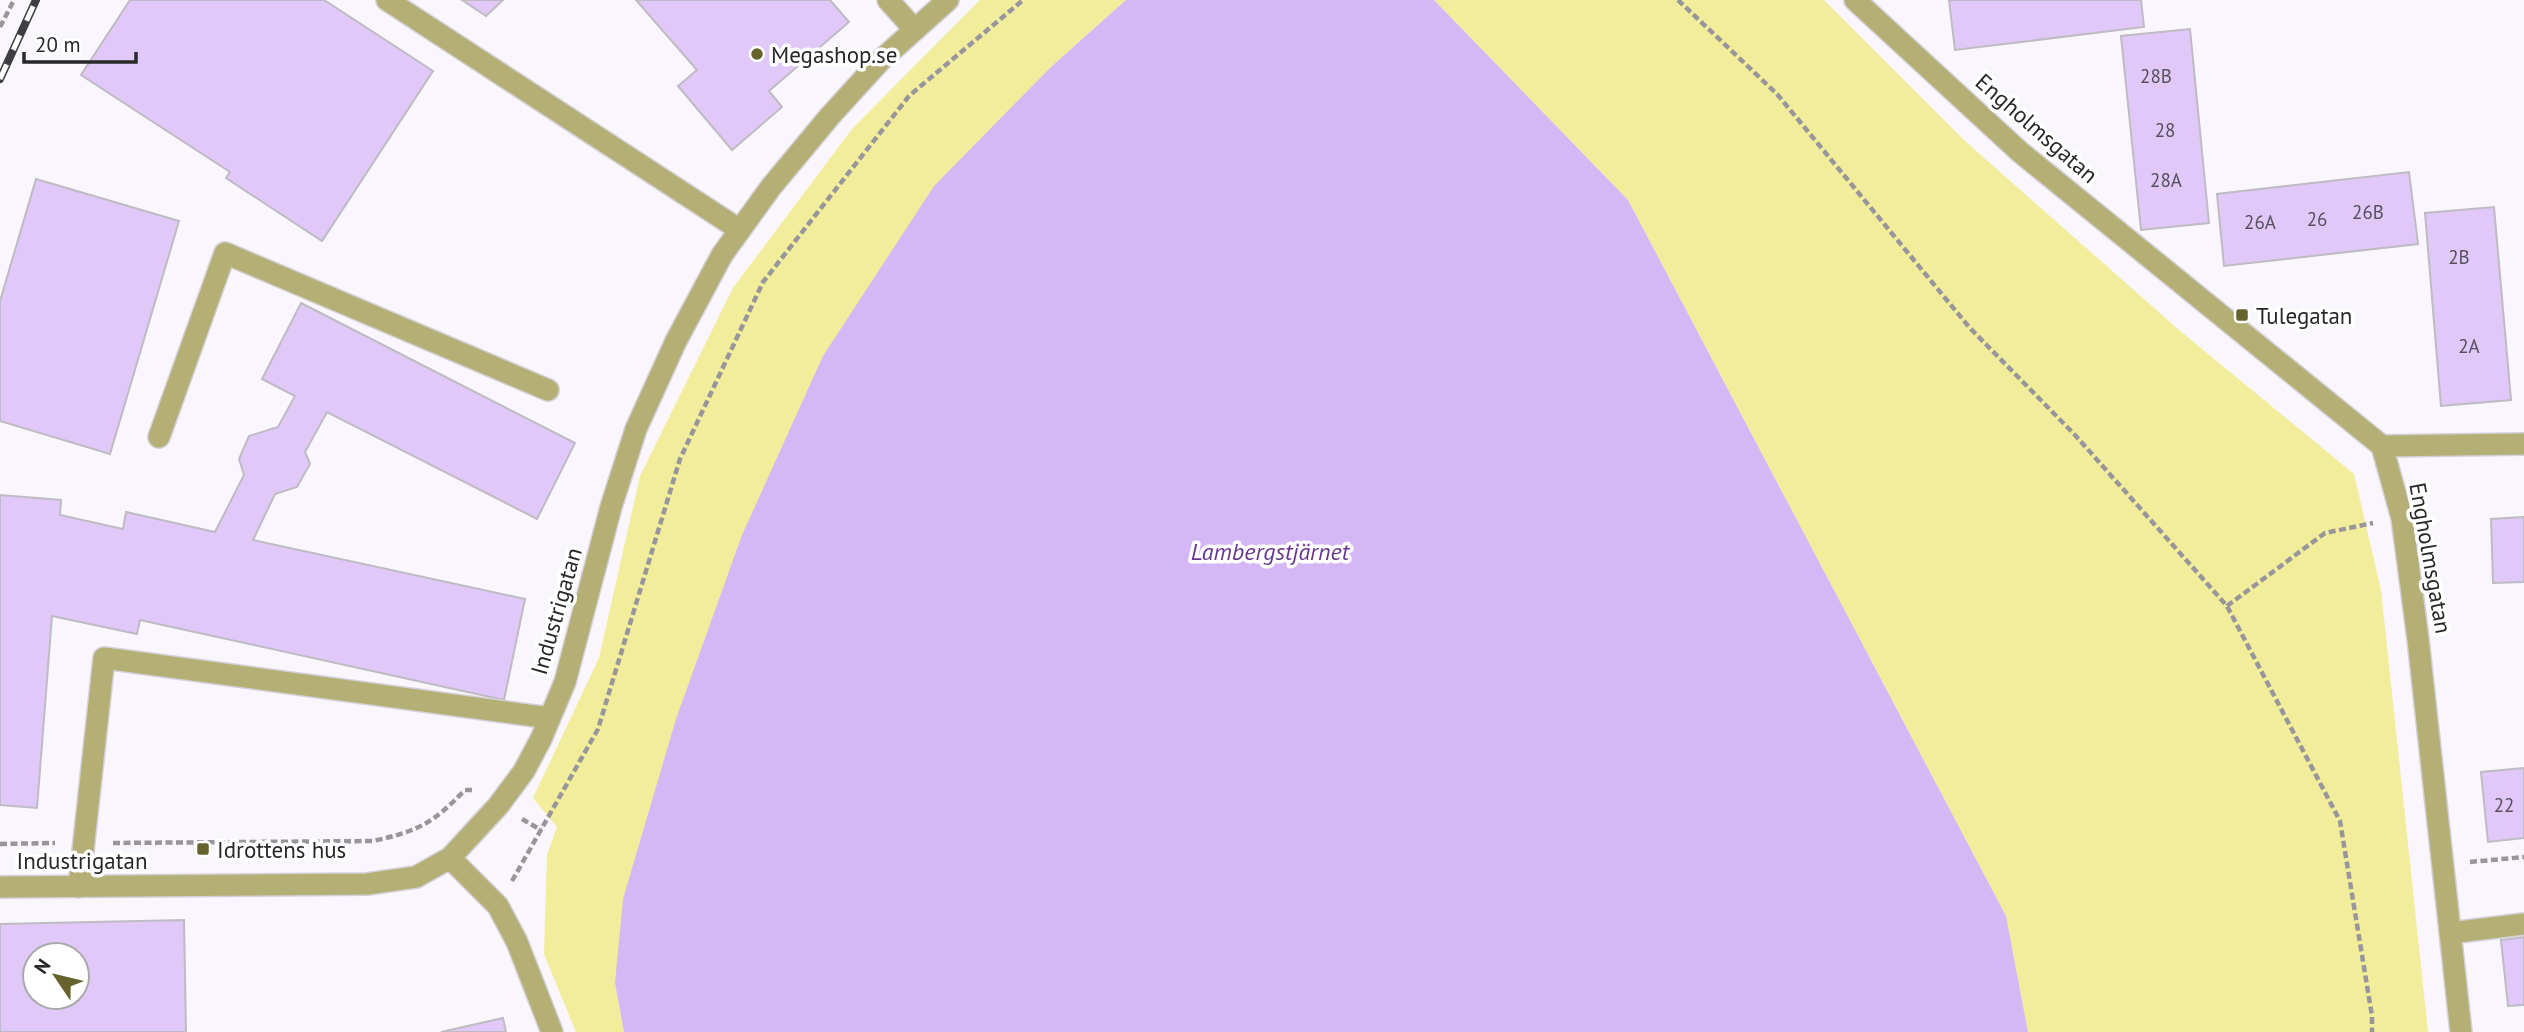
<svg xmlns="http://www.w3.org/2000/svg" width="2524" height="1032" font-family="'PT Sans',sans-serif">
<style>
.green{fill:#f1ed9b}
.water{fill:#d5b7f5}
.building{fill:#e0c9f8;stroke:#bebbc2;stroke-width:2;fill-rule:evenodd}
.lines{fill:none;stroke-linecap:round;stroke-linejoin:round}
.minor-casing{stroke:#d3d1d7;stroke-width:24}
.path{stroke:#98969b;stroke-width:4.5;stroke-dasharray:7 3.5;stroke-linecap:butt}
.minor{stroke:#b3af75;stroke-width:21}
.rail-casing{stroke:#3f3e42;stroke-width:8}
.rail{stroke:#fff;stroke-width:5;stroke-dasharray:16;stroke-linecap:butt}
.poi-dot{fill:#66632f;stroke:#fff;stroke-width:2.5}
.labels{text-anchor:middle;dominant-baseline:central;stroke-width:7;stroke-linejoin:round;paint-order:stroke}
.number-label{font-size:19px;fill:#56505e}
.poi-label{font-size:23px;fill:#28272a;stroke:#fff;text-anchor:start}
.street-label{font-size:23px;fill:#28272a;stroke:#fff}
.water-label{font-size:24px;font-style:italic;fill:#673790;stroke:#fff}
</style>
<rect width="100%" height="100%" fill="#f9f6fd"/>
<!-- green -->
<path class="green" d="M980 0H1126L1052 66 615 983 624 1032H576L544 954 547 855 557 827 533 798 599 658 640 476 733 288 852 129Z
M1434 0H1824L1965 141 2179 330 2354 474 2381 590 2428 1032H2028L2006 916 1628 200Z"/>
<!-- water -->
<path class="water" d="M1126 0H1434L1628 200 2006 916 2028 1032H624L615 983 623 899 676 719 742 535 823 356 934 186 1052 66Z"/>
<!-- building -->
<path class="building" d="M130 0H324L433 71 322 241 226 178 230 172 81 75Z
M462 0H503L486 16Z
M636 0H830L849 22 769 91 782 107 732 150 678 86 697 70Z
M1949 0H2141L2144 27 1955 50Z
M2190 29 2209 223 2141 230 2121 36Z
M2409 172 2418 244 2224 266 2217 194Z
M36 179 179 221 110 454 0 421V301Z
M2494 207 2511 400 2441 406 2425 213Z
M301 303 575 443 537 519 327 412 305 452 310 464 297 487 275 494 253 540 525 599 504 700 140 620 137 634 52 616 37 808 0 805V495L61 500 60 515 123 529 126 512 215 532 244 475 239 459 249 436 278 427 295 396 262 379Z
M2524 517V582L2493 583 2491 519Z
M2524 768V838L2488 842 2481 772Z
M184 920 186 1032H0V924ZM35 955H77V997H35Z
M2524 937V1005L2508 1006 2501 940Z
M503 1018 506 1032H441Z"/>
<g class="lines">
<defs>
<path id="minor" d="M387 0 740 230
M888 0 915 30
M1855 0 2020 152 2382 446 2402 518 2418 639 2461 1032
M159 437 225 253 548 390
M2382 446 2524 444
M450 858 498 906 517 942 552 1032
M0 887 367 884 416 877 450 858 498 806 524 771 541 739 565 682 611 507 636 429 676 341 722 255 771 187 830 116 881 60 948 0
M79 887 104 658 550 718
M2450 933 2524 924"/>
</defs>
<!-- minor casing -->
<use href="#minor" class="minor-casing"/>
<!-- path -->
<path class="path" d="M1678 0 1777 94 1969 327 2075 435 2227 606 2340 821 2372 1016V1032
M0 27 14 0
M2227 606 2325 533 2373 523
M522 819 541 830
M113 843 373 841C419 831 433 823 465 790H473
M0 844 55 843
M2470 862 2524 857
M512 881 598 729 680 459 763 282 909 96 1023 0"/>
<!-- minor -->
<use href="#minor" class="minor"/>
<defs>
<path id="rail" d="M0 79 36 0"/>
</defs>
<!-- rail casing -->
<use href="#rail" class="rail-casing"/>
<!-- rail -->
<use href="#rail" class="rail"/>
</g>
<!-- markers -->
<g class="poi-dot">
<circle cx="757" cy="54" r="7"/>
<rect x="2235" y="308" width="14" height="14" rx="3.5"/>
<rect x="196" y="842" width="14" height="14" rx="3.5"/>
</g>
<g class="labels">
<!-- number labels -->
<g class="number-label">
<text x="2156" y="76">28B</text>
<text x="2165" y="130">28</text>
<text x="2166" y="180">28A</text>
<text x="2368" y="212">26B</text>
<text x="2317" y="219">26</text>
<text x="2260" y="222">26A</text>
<text x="2459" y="257">2B</text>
<text x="2469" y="346">2A</text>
<text x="2504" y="805">22</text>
</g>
<!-- poi labels -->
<g class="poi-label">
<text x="771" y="54">Megashop.se</text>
<text x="2256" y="315">Tulegatan</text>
<text x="217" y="849">Idrottens hus</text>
</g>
<!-- street labels -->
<g class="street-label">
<text transform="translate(2037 128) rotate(41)">Engholmsgatan</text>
<text transform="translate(2431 558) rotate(80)">Engholmsgatan</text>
<text transform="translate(556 611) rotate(-74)">Industrigatan</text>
<text x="82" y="860">Industrigatan</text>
</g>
<!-- water labels -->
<g class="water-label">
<text x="1270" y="551">Lambergstjärnet</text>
</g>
</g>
<!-- north arrow -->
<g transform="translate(56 976) rotate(305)"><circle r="33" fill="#ffffff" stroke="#a9a9aa" stroke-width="2"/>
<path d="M0-5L12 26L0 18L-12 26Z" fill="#66632f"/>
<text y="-10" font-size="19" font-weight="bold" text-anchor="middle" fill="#28272a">N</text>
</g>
<!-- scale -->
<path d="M24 52v10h112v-10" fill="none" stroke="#28272a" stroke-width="3.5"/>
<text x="35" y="52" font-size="21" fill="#28272a" stroke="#ffffff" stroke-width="5" paint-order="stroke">20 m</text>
</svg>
